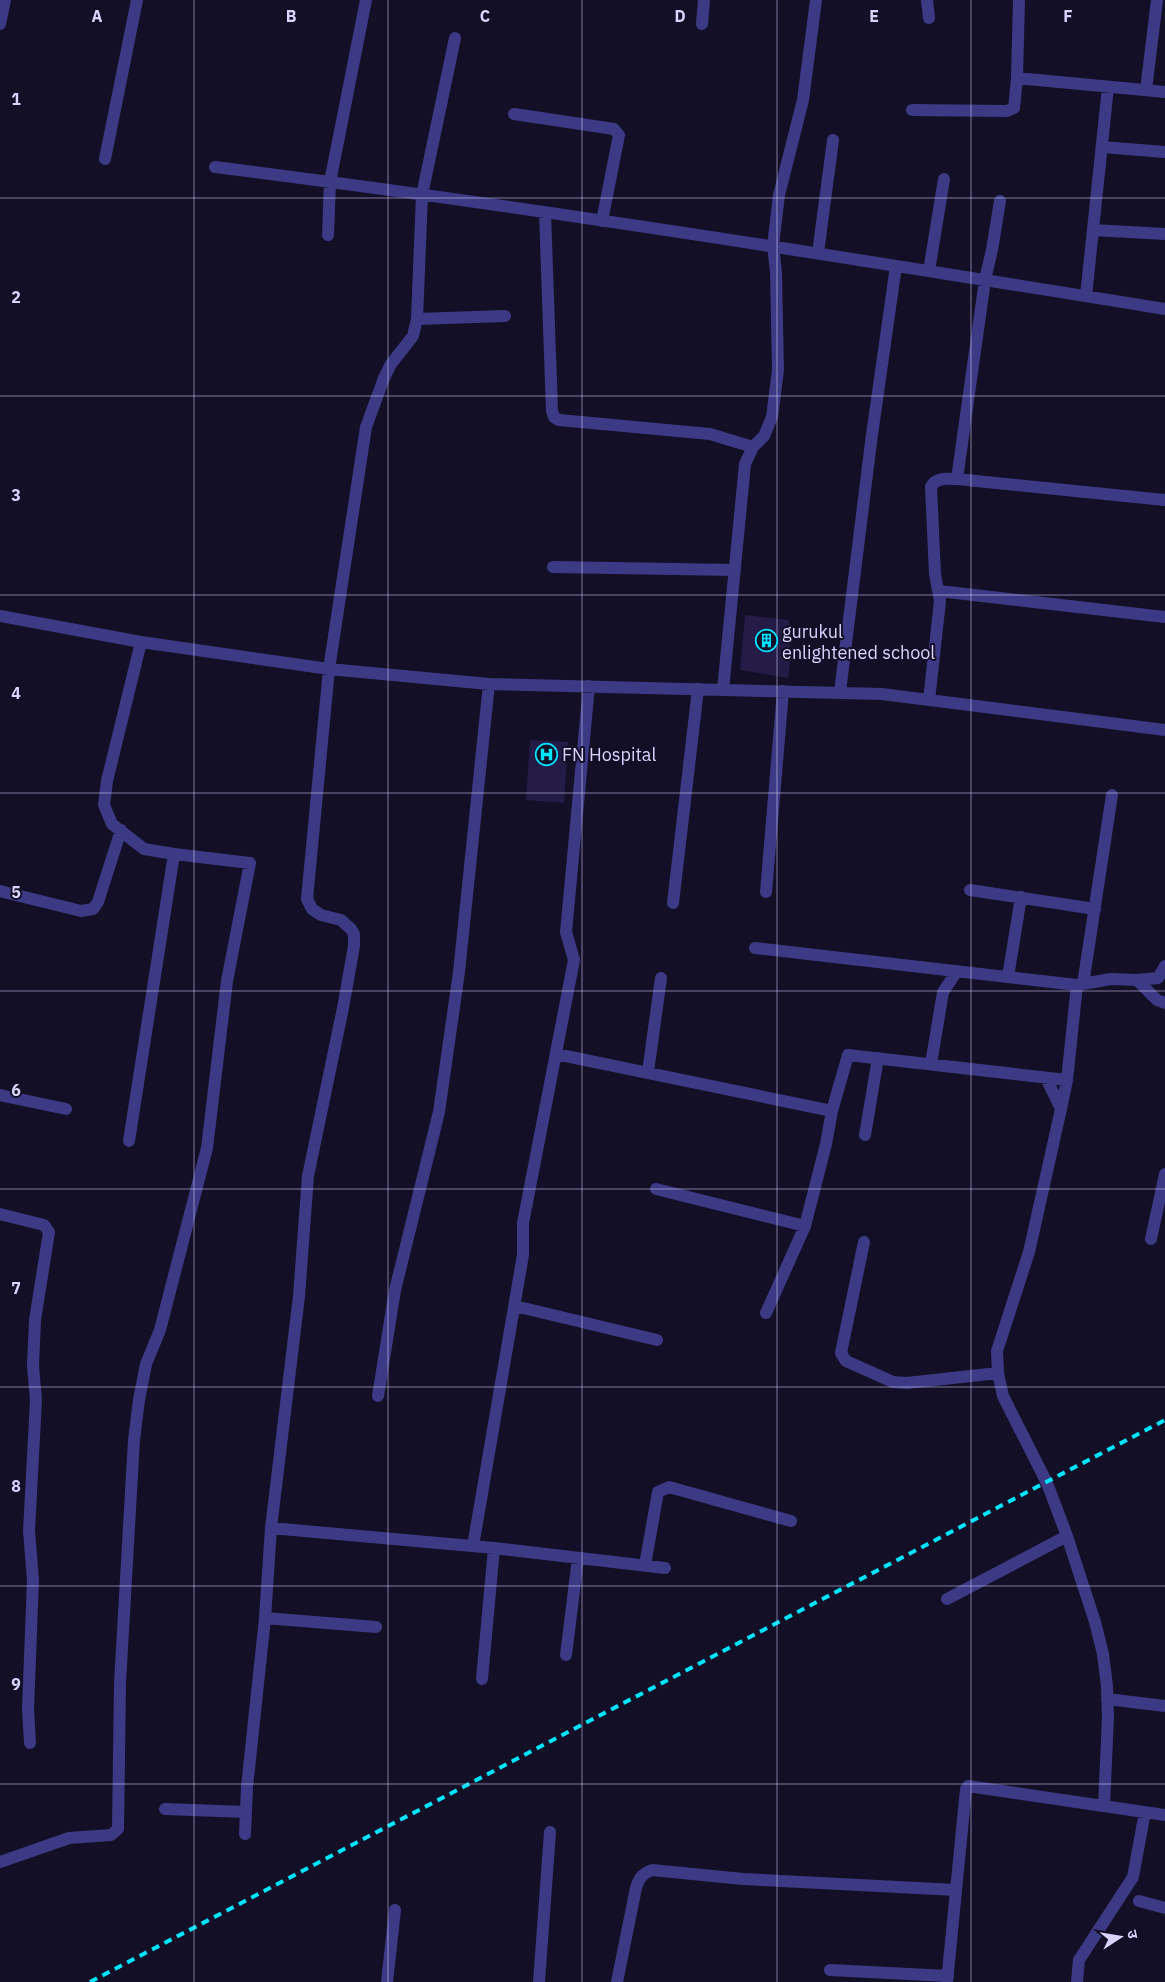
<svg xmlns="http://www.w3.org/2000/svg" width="1165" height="1982" font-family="'IBM Plex Sans','Noto Sans Devanagari',sans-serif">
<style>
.building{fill:#241b47}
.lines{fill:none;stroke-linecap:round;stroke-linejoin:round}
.minor{stroke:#3d3a85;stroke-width:12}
.rail{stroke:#00e5ff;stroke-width:4;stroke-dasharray:8 6;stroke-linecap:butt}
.grid{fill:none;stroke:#d9d4ff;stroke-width:1;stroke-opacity:0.55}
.labels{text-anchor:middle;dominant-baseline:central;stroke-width:4;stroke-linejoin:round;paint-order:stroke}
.poi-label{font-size:18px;fill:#d9d4ff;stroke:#130f26;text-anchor:start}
.grid-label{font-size:16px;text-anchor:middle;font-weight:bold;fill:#d9d4ff;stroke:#130f26;stroke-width:4;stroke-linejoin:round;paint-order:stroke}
</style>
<rect width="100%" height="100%" fill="#130f26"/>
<!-- building -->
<path class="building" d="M745 615 789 620 790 663 788 678 740 670Z
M530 740 568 742 564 803 526 800Z"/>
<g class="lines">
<!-- minor -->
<path class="minor" d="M927 0 929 18
M0 24 5 0
M702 24 704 0
M1017 78 1165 92
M1146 90 1157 0
M912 110 1007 111 1014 108 1017 78 1019 0
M514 114 614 129 619 135 602 221
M1102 147 1165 152
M105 159 137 0
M215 167C533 207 849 258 1165 309
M545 213 552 411 554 417 559 420 710 434 753 447
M1093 230 1165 234
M328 235 330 182 366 0
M818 253 833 140
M929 271 944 179
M1086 296 1108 87
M417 319 505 316
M957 479 985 280 992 250 1000 201
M553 567 735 570
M939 591 1165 617
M0 616 141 642 329 669 489 684 882 694 1165 730
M723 690 745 464 753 447 764 436 772 417 778 370 776 272 773 246 779 195 803 100 816 0
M840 692 871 442 896 266
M929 700 940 601 935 574 931 487C936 477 947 479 957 479L1165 500
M970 890 1095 909
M0 891 81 911 93 909 98 902 121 830
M766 892 783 691
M673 903 698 689
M755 948 1077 985
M1008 977 1021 897
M1137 980 1157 1000 1165 1003
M1083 984 1112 795
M556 1054 832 1111 826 1144 805 1226 766 1313
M931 1064 943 992 957 971
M648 1072 661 978
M1046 1078 1061 1109
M0 1095 66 1109
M832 1111 848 1055 1067 1080
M865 1135 878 1058
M129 1141 174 854 144 849 112 824 104 805 107 781 141 642
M656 1189 805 1226
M0 1214 44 1225 49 1232 35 1320 33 1366 36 1400 29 1531 33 1580 28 1709 30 1743
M1151 1239 1165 1174
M864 1242 841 1353 846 1361 893 1382 907 1383 998 1373
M515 1306 657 1340
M378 1396 395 1290 439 1112 459 972 489 684
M271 1528 494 1548 665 1568
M473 1546 523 1255V1223L574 960 566 932 589 686
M645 1565 658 1492 669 1487 791 1521
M947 1599 1067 1536
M265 1618 376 1627
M566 1655 578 1558
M482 1679 494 1548
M1107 1699 1165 1706
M1104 1806 1108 1717 1107 1686 1103 1654 1095 1622 1067 1536 1047 1483 1003 1396 998 1373 997 1351 1029 1252 1061 1109 1067 1080 1077 985 1111 979 1137 980 1158 978 1165 966
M165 1809 246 1812
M245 1834 247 1787 265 1618 271 1528 299 1296 308 1176 343 1008 354 946V934L351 929 341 920 321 915 312 909 307 899 329 669 366 427 384 378 391 364 413 336 417 319 422 195 455 38
M0 1862 69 1838 111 1835 118 1829 120 1683 134 1440 139 1400 146 1364 160 1330 207 1148 227 981 250 863 174 854
M1139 1901 1165 1908
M830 1970 948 1976
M387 1982 395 1910
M539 1982 550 1832
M617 1982 636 1888C639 1878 642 1874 652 1870L743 1879 956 1890
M947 1982 966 1789 968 1786 1165 1815
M1077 1982 1079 1960 1133 1877 1145 1812"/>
<!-- rail -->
<path class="rail" d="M90 1982 1165 1420"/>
</g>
<!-- grid -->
<path class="grid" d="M194 0V1982M388 0V1982M582 0V1982M777 0V1982M971 0V1982M0 198H1165M0 396H1165M0 595H1165M0 793H1165M0 991H1165M0 1189H1165M0 1387H1165M0 1586H1165M0 1784H1165"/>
<!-- icons -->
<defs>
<symbol id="building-ring" viewBox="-11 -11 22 22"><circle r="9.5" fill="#130f26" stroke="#00e5ff" stroke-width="1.5"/><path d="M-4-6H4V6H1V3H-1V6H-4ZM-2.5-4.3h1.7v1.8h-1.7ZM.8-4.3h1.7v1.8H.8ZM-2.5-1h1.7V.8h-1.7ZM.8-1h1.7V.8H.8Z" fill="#00e5ff"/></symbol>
<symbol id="hospital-ring" viewBox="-11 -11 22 22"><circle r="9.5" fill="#130f26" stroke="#00e5ff" stroke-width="1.5"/><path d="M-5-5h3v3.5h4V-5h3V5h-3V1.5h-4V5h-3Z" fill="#00e5ff"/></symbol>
</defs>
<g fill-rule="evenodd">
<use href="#building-ring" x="754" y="628" width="25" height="25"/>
<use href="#hospital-ring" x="534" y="742" width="25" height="25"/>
</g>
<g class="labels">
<!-- poi labels -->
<g class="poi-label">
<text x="782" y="631">gurukul<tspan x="782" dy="21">enlightened school</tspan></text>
<text x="562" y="754">FN Hospital</text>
</g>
</g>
<g class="grid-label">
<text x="97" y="22">A</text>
<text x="291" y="22">B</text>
<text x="485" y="22">C</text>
<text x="680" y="22">D</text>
<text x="874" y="22">E</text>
<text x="1068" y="22">F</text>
<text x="16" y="105">1</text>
<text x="16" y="303">2</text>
<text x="16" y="501">3</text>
<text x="16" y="699">4</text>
<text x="16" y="898">5</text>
<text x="16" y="1096">6</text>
<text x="16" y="1294">7</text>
<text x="16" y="1492">8</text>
<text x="16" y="1690">9</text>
</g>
<!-- north arrow -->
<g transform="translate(1120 1937) rotate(78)" stroke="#130f26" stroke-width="4" paint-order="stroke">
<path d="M0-4L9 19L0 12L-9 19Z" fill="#d9d4ff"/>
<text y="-8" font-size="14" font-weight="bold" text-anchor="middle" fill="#d9d4ff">उ</text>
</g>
</svg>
